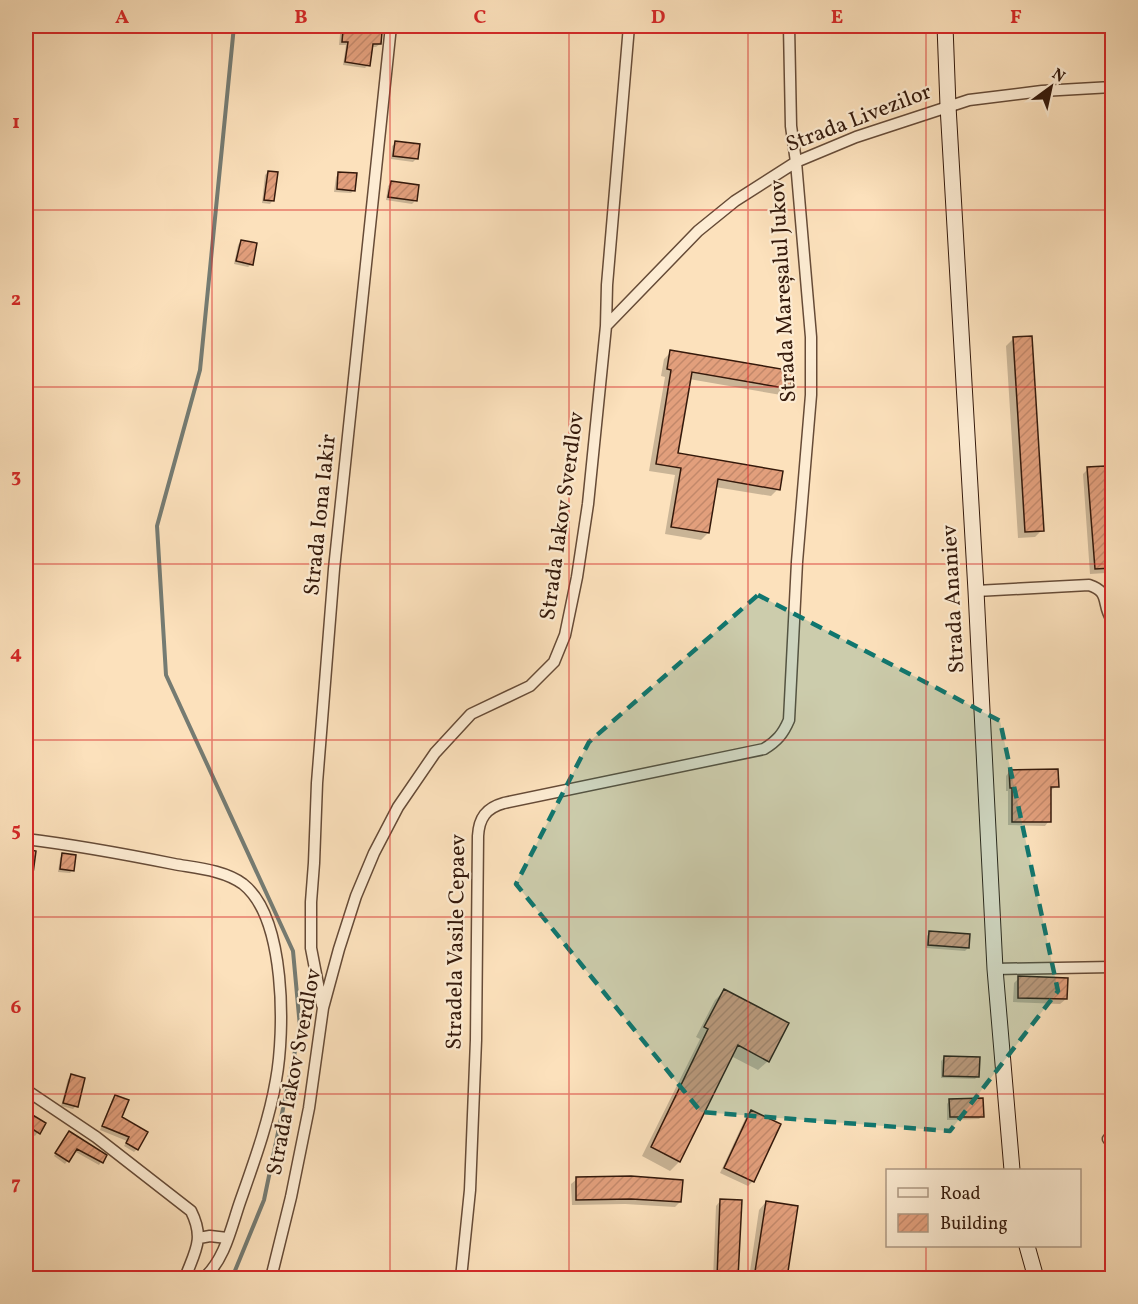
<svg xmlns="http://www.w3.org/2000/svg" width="1138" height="1304" font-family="Vollkorn,serif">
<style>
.shadow{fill:#0003}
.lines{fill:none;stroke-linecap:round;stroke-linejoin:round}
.stream{stroke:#757b72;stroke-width:4}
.building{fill:url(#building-hatch);stroke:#34190b;stroke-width:1.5}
.street-casing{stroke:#664b37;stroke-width:13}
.secondary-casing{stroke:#34190b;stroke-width:17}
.street{stroke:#fdecd3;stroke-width:10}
.secondary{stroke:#fdecd3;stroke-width:15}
.marked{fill:#0f766e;fill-opacity:0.2;stroke:#0f766e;stroke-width:4.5;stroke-dasharray:12 8;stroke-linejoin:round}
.grid{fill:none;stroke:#d62828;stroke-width:1.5;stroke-opacity:0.55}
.labels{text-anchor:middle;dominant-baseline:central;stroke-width:4.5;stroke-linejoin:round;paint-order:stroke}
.street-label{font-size:22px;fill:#34190b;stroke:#fdecd3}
.neatline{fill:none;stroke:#d62828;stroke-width:2}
.grid-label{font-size:20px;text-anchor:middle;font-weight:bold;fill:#d62828}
</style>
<defs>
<pattern id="building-hatch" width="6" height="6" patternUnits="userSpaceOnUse" patternTransform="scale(1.5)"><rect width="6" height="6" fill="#e29f7c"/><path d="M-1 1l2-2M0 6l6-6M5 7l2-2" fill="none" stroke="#c2886a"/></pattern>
</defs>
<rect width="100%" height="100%" fill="#fce1bc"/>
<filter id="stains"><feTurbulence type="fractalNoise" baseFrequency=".00333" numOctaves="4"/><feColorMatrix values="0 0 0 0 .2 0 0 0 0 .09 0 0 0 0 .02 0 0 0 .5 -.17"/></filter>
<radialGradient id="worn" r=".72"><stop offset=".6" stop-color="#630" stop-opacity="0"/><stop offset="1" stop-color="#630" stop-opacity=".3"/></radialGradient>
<!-- shadow -->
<path class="shadow" d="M343 31 380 44 376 47H371L368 65 365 68 343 65 346 45H339L340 34Z
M396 143 417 158 413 162 391 159 392 146Z
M268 172 273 200 270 204 262 203 265 175Z
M339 173 354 190 351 193 334 192 336 177Z
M391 183 415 201 412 204 386 200 388 186Z
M241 241 252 264 248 267 234 264 238 245Z
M1014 338 1042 530 1035 537 1018 538 1006 346Z
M671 352 788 388 781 395 689 379 677 455 778 489 771 496 715 487 708 533 701 540 665 534 675 475 649 471 665 377 661 376 664 359Z
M1088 469 1111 568 1106 573 1090 574 1083 474Z
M1112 730V752L1110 732Z
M1010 771 1057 786 1050 791 1049 821 1045 826 1008 825V791H1006V776Z
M63 854 73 870 70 873 58 872 60 858Z
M930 932 968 948 965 951 926 948 927 936Z
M1019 978 1066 999 1060 1004 1013 1002 1014 983Z
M725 990 768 1061 758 1070 731 1056 679 1162 670 1171 642 1156 700 1039 696 1037 715 1000Z
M944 1058 978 1076 975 1079 941 1078V1061Z
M72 1076 76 1106 73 1109 61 1106 68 1079Z
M115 1096 120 1118 137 1149 134 1152 124 1146 127 1141 100 1130 112 1100Z
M950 1100 982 1116 979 1119 947 1120V1104Z
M751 1112 753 1181 748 1186 720 1173 746 1117Z
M26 1113 44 1124 35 1136 26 1130Z
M67 1136 105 1155 101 1162 99 1165 74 1151 65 1164 54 1156Z
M577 1179 680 1202 675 1207 625 1204 572 1205 571 1184Z
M721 1200 740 1201 737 1278H713L716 1206Z
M766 1202 796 1207 786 1278H749L759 1210Z"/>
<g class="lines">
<!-- stream -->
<path class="stream" d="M232 1278 264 1200 300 1027 293 951 166 675 157 526 200 370 234 26"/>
</g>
<!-- building -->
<path class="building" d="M343 30 382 32 381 44H373L370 66 345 62 348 42H342Z
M395 141 420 144 418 159 393 156Z
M268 171 278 172 274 201 264 200Z
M338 172 357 173 355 191 337 189Z
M391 181 419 185 417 201 388 197Z
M241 240 257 243 253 265 236 261Z
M1032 336 1044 531 1025 532 1013 337Z
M670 350 793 371 790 389 692 372 678 453 783 471 780 490 718 479 709 533 671 527 681 468 656 464 671 370 667 369Z
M1105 466 1113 568 1095 569 1087 467Z
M1058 769 1059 787H1051V822H1012V788H1010L1009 770Z
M26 849 36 851 32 881H26Z
M62 853 76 855 74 871 60 869Z
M929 931 970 934 969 948 928 945Z
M1018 976 1068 978 1067 999 1018 998Z
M724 989 789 1023 769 1062 738 1045 680 1162 651 1147 708 1029 704 1027Z
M944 1056 980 1057 979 1077 943 1076Z
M71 1074 85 1078 78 1107 63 1103Z
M115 1095 129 1100 122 1117 148 1132 138 1150 126 1143 129 1137 102 1126Z
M983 1098 984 1117H950L949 1099Z
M751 1110 781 1124 754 1182 724 1168Z
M26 1111 46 1123 40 1134 26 1125Z
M69 1131 107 1155 103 1163 77 1149 69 1162 55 1153Z
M631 1176 683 1180 681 1202 631 1199 576 1200V1177Z
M720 1199 742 1200 738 1278H717Z
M766 1201 798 1206 787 1278H754Z"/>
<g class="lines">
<defs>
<path id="street" d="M1111 87 1112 65
M606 326 698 231 735 201 796 162 856 137 969 100 1042 91 1112 87
M976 591 1089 585C1111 592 1101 604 1112 620
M26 839C75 845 124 854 174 864 196 868 224 870 243 884 286 918 285 1031 276 1080 269 1121 254 1162 240 1202 231 1228 225 1259 204 1278
M995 969 1112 967
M322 1005 311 948V902L314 863 317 783 334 569 391 26
M26 1090 96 1137 191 1211C205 1239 195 1251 185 1278
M1108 1139H1112
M199 1238 210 1236 227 1238
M271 1278 291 1197 309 1108 323 1008 339 949 356 896 374 853 398 807 435 753 471 714 530 686 554 662 565 635 577 577 588 504 606 326 607 285 629 26
M461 1278 470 1190 476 1040 478 836C479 818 486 808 504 803L764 749C777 741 783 734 789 720L797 562 811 395V337L796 162 791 126 789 26"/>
<path id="secondary" d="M945 26 948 106 976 591 995 969 1012 1170
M1027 1246 1036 1278"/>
</defs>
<!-- street casing -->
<use href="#street" class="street-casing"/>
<!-- secondary casing -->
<use href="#secondary" class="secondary-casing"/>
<!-- street -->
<use href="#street" class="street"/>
<!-- secondary -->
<use href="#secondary" class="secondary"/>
</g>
<!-- marked area -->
<path class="marked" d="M758 595 1000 721 1058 991 950 1131 701 1112 516 884 589 742Z"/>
<!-- grid -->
<path class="grid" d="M212 26V1278M390 26V1278M569 26V1278M748 26V1278M926 26V1170M26 210H1112M26 387H1112M26 564H1112M26 740H1112M26 917H1112M26 1094H1112M926 1246V1278"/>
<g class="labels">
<!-- street labels -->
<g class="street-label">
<text transform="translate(859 119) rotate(-21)">Strada Livezilor</text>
<text transform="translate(784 291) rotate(-93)">Strada Mareșalul Jukov</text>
<text transform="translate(321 515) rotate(-84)">Strada Iona Iakir</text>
<text transform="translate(563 516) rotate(-82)">Strada Iakov Sverdlov</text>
<text transform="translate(954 599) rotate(-93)">Strada Ananiev</text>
<text transform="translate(457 942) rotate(-89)">Stradela Vasile Cepaev</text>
<text transform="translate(295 1072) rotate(-79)">Strada Iakov Sverdlov</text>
</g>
</g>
<!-- margin -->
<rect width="1138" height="1304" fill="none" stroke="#fce1bc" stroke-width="66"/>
<!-- legend -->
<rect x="886" y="1169" width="195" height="78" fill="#fdecd3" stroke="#ad9883" stroke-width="1.5"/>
<rect x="898" y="1188" width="30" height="9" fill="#fdecd3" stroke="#ad9883" stroke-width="1.5"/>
<text x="940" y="1199" font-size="18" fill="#34190b">Road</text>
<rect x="898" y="1214" width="30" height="18" fill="url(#building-hatch)" stroke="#ad9883" stroke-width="1.5"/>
<text x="940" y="1229" font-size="18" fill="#34190b">Building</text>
<!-- north arrow -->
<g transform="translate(1051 87) rotate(33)" stroke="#fdecd3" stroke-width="4.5" paint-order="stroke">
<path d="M0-4.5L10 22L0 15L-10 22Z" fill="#34190b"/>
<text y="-9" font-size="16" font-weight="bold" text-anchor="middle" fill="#34190b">N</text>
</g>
<rect x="33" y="33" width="1072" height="1238" class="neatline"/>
<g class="grid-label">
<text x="122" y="23">A</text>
<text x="301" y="23">B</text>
<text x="480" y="23">C</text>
<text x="658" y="23">D</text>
<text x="837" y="23">E</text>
<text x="1016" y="23">F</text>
<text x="16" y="128">1</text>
<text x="16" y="305">2</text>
<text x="16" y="482">3</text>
<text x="16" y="659">4</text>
<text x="16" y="836">5</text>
<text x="16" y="1013">6</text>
<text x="16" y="1189">7</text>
</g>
<rect width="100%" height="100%" filter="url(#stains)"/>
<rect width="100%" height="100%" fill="url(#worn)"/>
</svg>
